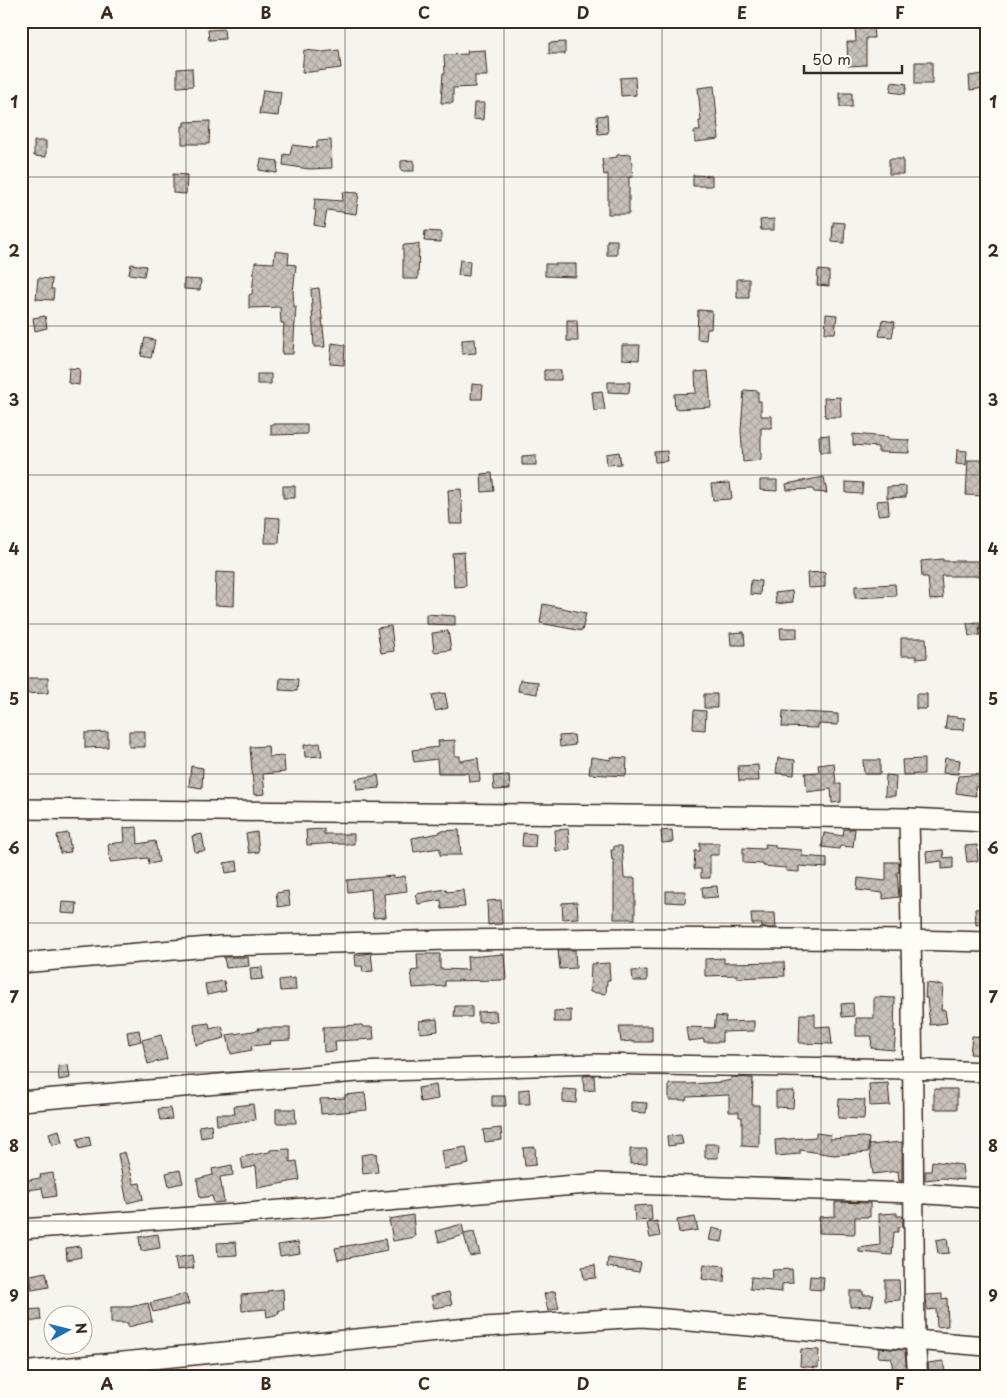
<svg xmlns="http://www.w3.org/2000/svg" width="1007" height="1398" font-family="'Playpen Sans',sans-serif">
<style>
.building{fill:url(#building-cross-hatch);stroke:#3b2a1e}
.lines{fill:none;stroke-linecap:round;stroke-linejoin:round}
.minor-casing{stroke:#3b2a1e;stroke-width:22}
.minor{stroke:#fdfcf7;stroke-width:19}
.grid{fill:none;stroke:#3b2a1e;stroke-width:1;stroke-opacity:0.55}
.neatline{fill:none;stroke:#3b2a1e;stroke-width:2}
.grid-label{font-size:16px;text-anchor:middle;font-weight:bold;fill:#3b2a1e}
</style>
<defs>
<pattern id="building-cross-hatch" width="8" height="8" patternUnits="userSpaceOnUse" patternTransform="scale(1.25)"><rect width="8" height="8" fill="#c7c1bb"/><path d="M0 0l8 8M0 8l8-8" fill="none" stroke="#aca6a0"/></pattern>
</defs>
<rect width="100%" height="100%" fill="#f5f4ee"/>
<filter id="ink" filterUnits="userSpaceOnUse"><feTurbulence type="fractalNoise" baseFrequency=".02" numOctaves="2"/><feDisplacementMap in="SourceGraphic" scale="10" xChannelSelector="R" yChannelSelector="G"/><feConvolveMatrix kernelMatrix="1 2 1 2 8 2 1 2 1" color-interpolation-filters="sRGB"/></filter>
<g filter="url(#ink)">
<!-- building -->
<path class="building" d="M873 26 874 38H866V65L848 66 847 42H856L855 27Z
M224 29 225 39 209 40 208 30Z
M565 42V54H549V43Z
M304 50 323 52 339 50 341 68 302 73Z
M485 50 487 76H475V87L453 88V103H441L443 73H445L444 55 468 54 467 51Z
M915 62H932V84H915Z
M192 68 193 86 177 87V69Z
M983 74 985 88 970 90 969 76Z
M635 77 636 95 621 96 620 78Z
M892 82 907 84 905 94 890 92Z
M714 86 719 139 695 142 694 131H700L699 121H701L698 88Z
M263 90 281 92 278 116 259 114Z
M840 93H852V107H840Z
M474 103H484L483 120 473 119Z
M607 115 608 133 598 134 597 116Z
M210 121 209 144H182V126H184V122Z
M331 140 332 168 309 169 283 165 284 154 290 155 292 145 317 148V141Z
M34 141H46V157L34 156Z
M631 154 633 177H629V214H608V174L604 175 602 159 617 157V155Z
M261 159 278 161 277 173 259 170Z
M889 159H903V174H889Z
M414 160V171H401V161Z
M173 174 187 175 186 194 173 193Z
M693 175 712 176V186H693Z
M343 192 359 193 356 214 327 210 324 227 314 225 316 210H314L315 199 342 201Z
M774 219V230H761L760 220Z
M833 222 845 223 844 243 832 242Z
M425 231 441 232V242L424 241Z
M607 240H617V255H607Z
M419 244 418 279H403V245Z
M275 251 289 253 288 264 296 265 293 293 294 307 296 306 293 354H282L284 323H281L280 307 249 308V295L252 294 255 262 274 263Z
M460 260 470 261 469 276 458 275Z
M131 264 146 266 144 276 129 274Z
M545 264H576V277L545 276Z
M818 270 829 271V286L817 285Z
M38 278 52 279 51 289H54L53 300 36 299Z
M184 279 201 280 200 290 184 289Z
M737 279H749V298H737Z
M319 288 325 347H314L311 289Z
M698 310 712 311 711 329H707L706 340 697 339Z
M826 314 837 315 835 333H825Z
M45 316 47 328 35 331 33 318Z
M567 320H577L578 341H567Z
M882 320 895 322 892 337 879 336Z
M145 338 155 340 151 358 141 356Z
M475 339 476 353 462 354V340Z
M332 343 345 345 344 365 330 364Z
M622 345H640L639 360 622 359Z
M69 368 80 369 79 385 68 383Z
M544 370H561V380H544Z
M708 371 711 407 675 409 674 394 696 393 695 372Z
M257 374H271V384H257Z
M608 382H630L629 393 608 392Z
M472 384 483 385 482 399H471Z
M744 390 758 391V401H761V416H772V428H761V460L743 462 741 430Z
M602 391 605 410 594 411 592 392Z
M840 397 841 417H825L824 398Z
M271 424H307V434L271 435Z
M853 434 888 437V439L909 440V453L878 452V447L853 445Z
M829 435 830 452H820L819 436Z
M957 450 967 451 966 465 956 464Z
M667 451 668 461 655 462 654 452Z
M619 452 621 464 607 465 606 454Z
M536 455V465H522V456Z
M968 460H986L985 496 966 495Z
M492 473 494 491 482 492 481 474Z
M824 477 827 493 814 492 813 489 787 490 786 484Z
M760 480H777V491L760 490Z
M846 482 863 483 862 494 846 493Z
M730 483 732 499 713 500 711 484Z
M283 486H295V498H283Z
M906 486V497L887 498V487Z
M461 489 463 524H450L448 490Z
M888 500 889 514 878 515 877 501Z
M266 517 280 518 279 543H265Z
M464 552 466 586 454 587 452 553Z
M943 559V561H979V576H941L943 598 930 600 928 577H922L921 561Z
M216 572 235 573 234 606 215 605Z
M825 572V587L808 588 807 573Z
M751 580 761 581 760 595 750 594Z
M895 584 896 596 855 598V586Z
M792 591 793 602 776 604 775 593Z
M543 604 586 613 582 631 540 623Z
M426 614 455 616V625L426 624Z
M979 622 980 635 969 636 967 623Z
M391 626 394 651 381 653 377 628Z
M780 628H797V638L781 639Z
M448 631 451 650 434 652 432 633Z
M744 632 745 645H731L730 633Z
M901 638H926L927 658 916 659V656H901Z
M21 678H48V693L21 694Z
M280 678 298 679 297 691 279 690Z
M520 680 538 682 537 694 518 691Z
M445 693 448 708 435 711 432 695Z
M704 694H717V708H704Z
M916 694H927V709H916Z
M694 710 706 711 705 730 693 729Z
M783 711 838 714V725L818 724V728L782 727Z
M947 716 965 718 964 730 945 729Z
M129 731H145V747H129Z
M108 732V747L85 748V733Z
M574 735 575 745 560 747 559 736Z
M455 740V756H460V761L478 758 480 781 469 782 468 773H438L437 759 414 762 412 750 439 747 438 741Z
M320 743 322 756 305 757 304 745Z
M268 746 269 757 284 756 285 772 263 774 265 794 254 795 250 747Z
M591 757 611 760V757L627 758 626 776 589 774Z
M778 758 795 760 794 775 776 773Z
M945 758 960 760 958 774 943 773Z
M924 759V774L903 775 902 760Z
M863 760H880V774H864Z
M834 763 836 784H841V802L832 803 831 789 807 792 805 773 819 772 818 765Z
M758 765 759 781H739L738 766Z
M191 766 203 768 202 788 189 786Z
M986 774V786L975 787 976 796 956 793 958 776Z
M378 775 380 788 357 790 356 779Z
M509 775 510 789 494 790 493 776Z
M886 775 896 776 895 796H885Z
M137 827 138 844 155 841 159 862 149 864 148 858 110 862 108 844 125 842 124 828Z
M324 829V834H354V844H338V843L307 845 306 830Z
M568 829 570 850 556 851 555 830Z
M844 829H855L853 847 840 846 839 849 822 847 824 833 843 836Z
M459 830 461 855H440V848L414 852 412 838 440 833V831Z
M672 830 673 842 662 843 661 831Z
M257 832 259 852 249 853 246 834Z
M68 833 71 852 60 853 57 835Z
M523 833 536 834 535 847 522 846Z
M202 834 205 851 195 852 192 836Z
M700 843H719V855H710V878H701V869H694L695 851H700Z
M765 844 775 845V848L802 850V856L827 858V868L799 866V872L786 871V868L763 866V864L743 863V848L764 849Z
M977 845 978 861 967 862 965 846Z
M614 846H622L624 878H635V919H614V860H612L611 850H614Z
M943 850 944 858 953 857V868L942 869V861L927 863 926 852Z
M237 861 238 871 226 873 224 863Z
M886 862H899V872H897L899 897 883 899V893L857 890 858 878 886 881Z
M394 876V878L405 876 407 891 384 894 386 917 373 918 371 889 348 892 347 880Z
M717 886 718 897 703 898 702 887Z
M446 889 447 892 463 890 465 907 442 909 441 900 418 904 416 894Z
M288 891 290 905 278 907 276 893Z
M666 891H686L685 903 666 902Z
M501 900 502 924 488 925 487 901Z
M62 902 77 903 76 914 61 913Z
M577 902 578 918 563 919 562 903Z
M986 908V924L976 925 975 909Z
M751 913H775L776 928H762V924H752Z
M558 950H575L576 968 560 969Z
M371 953 373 971 363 972 362 966H356L355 955Z
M417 954H440V969L468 970 467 957 504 954 506 980 445 981V986L413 988 411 971 418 970Z
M224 957H248L249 966 226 968Z
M724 958V963L784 962 785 976 737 978V975L705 976V959Z
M609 963 610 980H607L606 994 590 992 591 964Z
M262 967 263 979 251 980 250 968Z
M647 970V981H633L632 971Z
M295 978 296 990 280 991 279 980Z
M224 981 226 991 207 995 205 984Z
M926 983 943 985 941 1010H945L947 1023 930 1025 927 998H925Z
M874 997 895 998 894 1031H896L894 1050 871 1048 872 1036H856V1018H874Z
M853 1003 854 1016 842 1017 841 1004Z
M455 1006H472V1017H454Z
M571 1010V1022H554V1011Z
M496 1011 497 1021 478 1022V1012Z
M800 1014H815V1027L830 1026 832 1044 799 1043Z
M716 1016 726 1017 725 1022 754 1021V1031L722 1032V1042H704V1039L688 1041 686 1027 714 1028Z
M437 1019 438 1031 420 1033 419 1021Z
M209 1023 210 1029 222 1026 225 1038 196 1045 194 1025Z
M362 1025 363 1027H373L374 1039 335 1041 336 1051 324 1052 323 1027Z
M619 1026H652V1042H632V1041L621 1042Z
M258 1028H290V1040L269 1041 270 1044 251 1046 252 1050 231 1054 227 1035 259 1030Z
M139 1030 141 1041 129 1044 127 1032Z
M161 1035 167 1059 148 1064 142 1040Z
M972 1036 986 1037V1055L970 1054Z
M68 1065 70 1078 59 1080 58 1066Z
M594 1075 595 1090 584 1091 583 1076Z
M731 1077 753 1078 752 1105H759V1147L742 1146V1117H739V1112H729V1095L687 1097 686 1100H669V1084H690L722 1082 731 1080Z
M888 1083 890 1105 870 1106 869 1084Z
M436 1085 438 1099 420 1102 418 1088Z
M529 1089 530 1104H519V1090Z
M563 1089 577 1090 576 1103 563 1102Z
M934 1089H957V1109H934Z
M776 1091H794L793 1108 776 1107Z
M365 1093 367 1110 321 1114 320 1099 345 1098V1095Z
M492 1096H505L506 1106H492Z
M839 1099 865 1100 864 1119 838 1118Z
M631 1102 647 1103 646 1113 631 1112Z
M253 1104 255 1120 217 1125 216 1114H235L234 1106Z
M170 1108 172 1119 160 1120 158 1109Z
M276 1109H295L296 1123H276Z
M211 1124 212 1136 201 1138 199 1126Z
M501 1128 502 1140 485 1142 483 1130Z
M59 1130 62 1143 52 1145 49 1133Z
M816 1133 831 1135 830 1139 863 1137 869 1138 868 1152 834 1155 800 1150V1154L776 1156 775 1140 816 1137Z
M681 1135 683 1144 668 1146 667 1136Z
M89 1136 91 1146 79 1149 77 1139Z
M902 1142V1181H899L898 1171 873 1174 869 1145Z
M705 1144H719L718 1158H705Z
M466 1147 469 1164 444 1169 441 1151Z
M535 1147 536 1165 525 1166 523 1148Z
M290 1149V1162L297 1161 300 1180 258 1188 256 1166 243 1169 241 1157 270 1152V1150Z
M630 1149H647V1163L630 1164Z
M125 1152 134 1184 140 1183 143 1199 127 1203 118 1154Z
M376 1153 378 1172 363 1174 361 1155Z
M932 1161 962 1165 964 1180 943 1178 925 1180V1171H931Z
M232 1165 233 1175 220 1177 224 1202 214 1203 212 1196 200 1198 197 1179 213 1175 212 1169Z
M180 1170 183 1183 169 1186 166 1173Z
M53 1173 56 1196 44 1198 42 1188 21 1191V1181L41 1178 40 1175Z
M835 1202 870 1203V1217H855V1234L819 1233V1217L835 1216Z
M651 1205 652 1220 635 1221 634 1206Z
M897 1213V1216H903V1227L898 1228V1232H894L892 1255 859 1252V1248L880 1245 879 1214Z
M413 1215 415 1237 393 1241 389 1219Z
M695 1217 698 1230 679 1233 677 1220Z
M657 1221 660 1236 650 1238 647 1223Z
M462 1224 464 1234 474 1232 480 1254 470 1256 464 1235 439 1242 436 1231Z
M712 1228 724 1231 722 1242 709 1240Z
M158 1234 160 1248 141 1251 139 1237Z
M947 1238 949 1253 938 1254 936 1240Z
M385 1239 387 1250 338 1260 335 1248Z
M236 1242 237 1255 218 1256 217 1243Z
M298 1242 300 1253 280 1256 278 1245Z
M80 1246 81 1257 67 1260 66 1248Z
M192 1255 194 1268 177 1270 175 1258Z
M608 1258 641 1263 639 1272 607 1267Z
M704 1264 725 1266 724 1282 702 1279Z
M595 1265 596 1278 584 1279 582 1267Z
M792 1269 793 1283 782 1284V1292L750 1289 751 1277 773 1279 772 1270Z
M46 1272 49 1287 32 1290 30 1275Z
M810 1276 824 1277 823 1290 809 1289Z
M885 1280H899L900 1300 885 1301Z
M283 1289 284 1310 278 1311 279 1314 267 1317 266 1309 242 1311 241 1295 267 1293V1291Z
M555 1291 559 1308 548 1311 544 1294Z
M850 1291H863V1295H874L871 1306 850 1307Z
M449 1292 452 1305 434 1308 431 1296Z
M186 1294 189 1304 153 1312 150 1303Z
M942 1294V1299L947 1298 948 1326 937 1327 936 1309 927 1310 926 1295Z
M148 1303 152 1321 128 1327V1323H111V1307H130Z
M40 1309 41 1320 27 1322 26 1310Z
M879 1348 905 1350 907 1377H894L891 1358 878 1357Z
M801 1349 819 1350 818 1368 800 1366Z
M943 1361 946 1377H929L928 1363Z"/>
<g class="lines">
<defs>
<path id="minor" d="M21 809 909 818 986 822
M909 818C913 992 913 1166 915 1340L918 1377
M21 963 220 946 450 940 638 938 911 940 986 942
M21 1101 357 1072 594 1064 911 1069 986 1072
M21 1229 235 1214 599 1183 913 1193 986 1198
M21 1372 468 1328 642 1317 986 1346"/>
</defs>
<!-- minor casing -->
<use href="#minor" class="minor-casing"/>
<!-- minor -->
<use href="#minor" class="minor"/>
</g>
</g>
<!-- grid -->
<path class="grid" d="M186 21V1377M345 21V1377M504 21V1377M662 21V1377M821 21V1377M21 177H986M21 326H986M21 475H986M21 624H986M21 774H986M21 923H986M21 1072H986M21 1221H986"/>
<!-- margin -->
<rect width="1007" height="1398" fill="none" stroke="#fdfcf7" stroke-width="55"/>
<!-- north arrow -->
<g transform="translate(68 1330) rotate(83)"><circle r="24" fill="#fdfcf7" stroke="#afa8a0"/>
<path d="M0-4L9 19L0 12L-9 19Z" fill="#1f6fb2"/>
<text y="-8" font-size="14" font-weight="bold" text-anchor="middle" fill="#3b2a1e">N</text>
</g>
<!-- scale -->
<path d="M804 65v8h98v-8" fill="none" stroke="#3b2a1e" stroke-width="2.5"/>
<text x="812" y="65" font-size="15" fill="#3b2a1e" stroke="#fdfcf7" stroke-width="4" paint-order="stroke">50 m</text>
<rect x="28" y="28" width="952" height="1342" class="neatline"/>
<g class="grid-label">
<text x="107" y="19">A</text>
<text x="266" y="19">B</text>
<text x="424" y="19">C</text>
<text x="583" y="19">D</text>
<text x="742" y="19">E</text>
<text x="900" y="19">F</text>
<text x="14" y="108">1</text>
<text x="993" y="108">1</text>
<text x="14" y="257">2</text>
<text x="993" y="257">2</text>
<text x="14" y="406">3</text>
<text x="993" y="406">3</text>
<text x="14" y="555">4</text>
<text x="993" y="555">4</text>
<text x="14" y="705">5</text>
<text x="993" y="705">5</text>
<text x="14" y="854">6</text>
<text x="993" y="854">6</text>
<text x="14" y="1003">7</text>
<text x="993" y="1003">7</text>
<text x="14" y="1152">8</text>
<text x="993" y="1152">8</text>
<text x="14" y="1302">9</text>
<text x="993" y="1302">9</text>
<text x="107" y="1390">A</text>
<text x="266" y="1390">B</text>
<text x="424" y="1390">C</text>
<text x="583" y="1390">D</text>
<text x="742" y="1390">E</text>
<text x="900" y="1390">F</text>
</g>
</svg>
